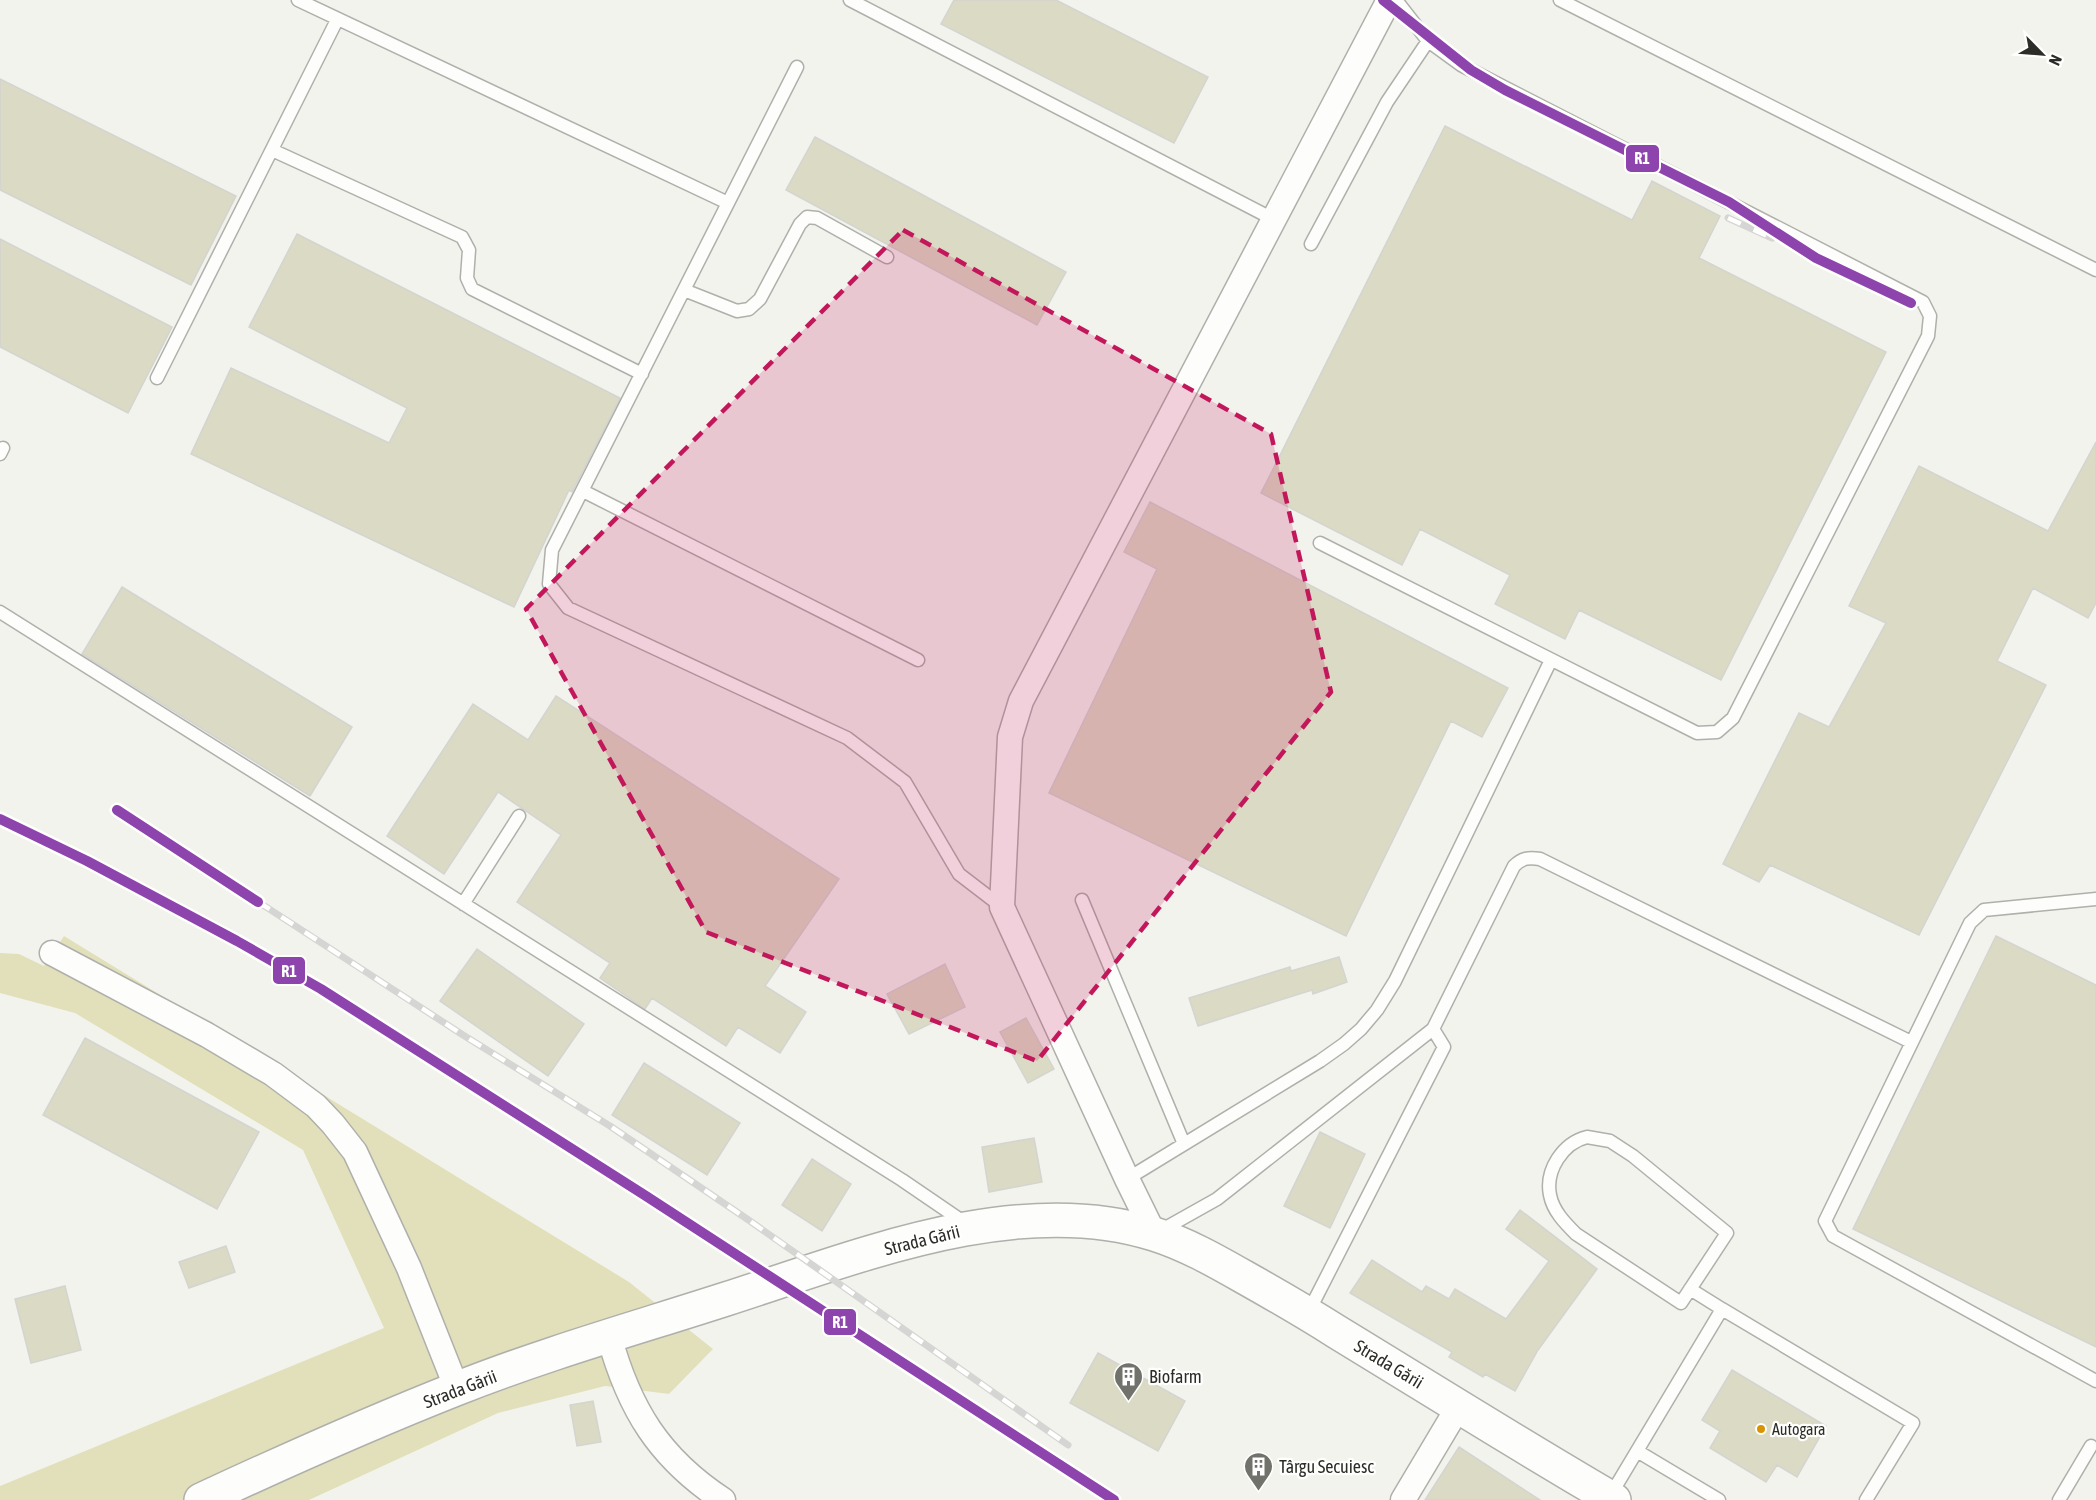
<svg xmlns="http://www.w3.org/2000/svg" width="2096" height="1500" font-family="'Asap Condensed',sans-serif">
<style>
.green{fill:#e2e0ba}
.building{fill:#dbdac5;stroke:#d4d4d0;stroke-width:1.5}
.lines{fill:none;stroke-linecap:round;stroke-linejoin:round}
.service-casing{stroke:#afafab;stroke-width:15}
.minor-casing{stroke:#afafab;stroke-width:27}
.secondary-casing{stroke:#afafab;stroke-width:36}
.service{stroke:#fdfdfc;stroke-width:12}
.minor{stroke:#fdfdfc;stroke-width:24}
.secondary{stroke:#fdfdfc;stroke-width:33}
.rail-casing{stroke:#d5d5d4;stroke-width:7}
.rail{stroke:#fffffe;stroke-width:4.5;stroke-dasharray:14;stroke-linecap:butt}
.rail-1-casing{stroke:#fffffe;stroke-width:15}
.rail-1{stroke:#8e44ad;stroke-width:10}
.marked{fill:#c2185b;fill-opacity:0.2;stroke:#c2185b;stroke-width:4.5;stroke-dasharray:12 8;stroke-linejoin:round}
.bus-dot{fill:#d99406;stroke:#fffffe;stroke-width:2}
.labels{text-anchor:middle;dominant-baseline:central;stroke-width:4.5;stroke-linejoin:round;paint-order:stroke}
.bus-label{font-size:16px;fill:#2c2c28;stroke:#fffffe;text-anchor:start}
.street-label{font-size:18px;fill:#2c2c28;stroke:#fffffe}
.poi-label{font-size:18px;fill:#2c2c28;stroke:#fffffe;text-anchor:start}
.line-badge{stroke:#fffffe;stroke-width:2}
.badge-label{font-size:16px;text-anchor:middle;font-weight:bold;fill:#fff}
</style>
<rect width="100%" height="100%" fill="#f3f3ee"/>
<!-- green -->
<path class="green" d="M64 936 629 1282 713 1349 669 1394 605 1386 498 1413 309 1500H0V1486L384 1328 303 1150 75 1013 0 993V953L19 954 44 966Z"/>
<!-- building -->
<path class="building" d="M954 0H1056L1208 77 1174 143 941 24Z
M0 79 236 196 191 285 0 190Z
M1445 126 1632 220 1652 181 1720 216 1699 258 1886 352 1721 680 1579 610 1565 639 1495 604 1510 575 1420 529 1402 565 1261 493Z
M815 137 1066 272 1037 325 786 190Z
M297 234 620 398 572 492 569 490 514 607 191 454 231 368 389 443 407 408 249 327Z
M0 239 172 327 128 413 0 347Z
M2096 442V603L2088 618 2033 588 1997 661 2046 685 1919 935 1770 865 1759 882 1723 864 1799 713 1829 727 1886 623 1849 606 1919 466 2048 531Z
M1150 502 1508 688 1482 737 1451 721 1346 936 1049 793 1157 569 1124 552Z
M122 587 352 727 310 796 82 654Z
M556 696 839 879 765 986 806 1012 780 1053 738 1027 726 1046 652 998 645 1009 600 978 610 963 517 902 561 835 498 792 444 874 387 836 473 704 528 740Z
M1996 936 2096 985V1347L1853 1229Z
M477 949 584 1024 548 1076 440 1001Z
M1339 957 1347 982 1313 994 1312 990 1198 1026 1189 998 1290 967 1291 971Z
M945 964 965 1007 909 1034 887 994Z
M1026 1018 1054 1069 1028 1083 1000 1032Z
M85 1038 259 1132 217 1209 43 1115Z
M644 1063 740 1123 707 1175 612 1115Z
M1320 1132 1365 1154 1330 1228 1284 1206Z
M1034 1138 1042 1182 989 1192 982 1147Z
M812 1159 851 1184 822 1231 782 1205Z
M1520 1210 1597 1269 1538 1350 1515 1391 1485 1374 1483 1377 1449 1357 1452 1352 1350 1293 1372 1260 1422 1292 1426 1286 1449 1299 1455 1289 1506 1319 1549 1261 1506 1229Z
M226 1246 235 1272 189 1288 179 1262Z
M65 1286 81 1350 31 1363 15 1299Z
M1098 1353 1185 1401 1158 1451 1070 1403Z
M1732 1370 1826 1426 1797 1477 1777 1465 1766 1482 1710 1448 1720 1431 1702 1420Z
M593 1401 601 1442 577 1446 570 1405Z
M1459 1447 1540 1500H1425Z"/>
<g class="lines">
<defs>
<path id="service" d="M298 0 728 203
M850 0 1273 219
M1560 0 2096 270
M797 67 552 550 549 584 568 608 847 738 905 782 959 874 1002 907
M272 150 462 237 469 250 467 278 472 289 642 374
M1311 244 1387 102 1428 41
M684 290 737 311 749 309 760 299 800 224 807 217 817 218 887 257
M157 378 337 20
M0 454 3 448
M583 491 918 660
M1320 543 1697 733 1717 732 1733 718 1928 336 1930 316 1923 302 1461 65 1428 41 1396 0
M0 612 902 1180 965 1223
M2096 899 1984 910 1970 923 1825 1221 1833 1236 2096 1381
M1082 900 1184 1144
M463 904 519 816
M1587 1137 1610 1141 1633 1156 1727 1233 1681 1303 1576 1234C1565 1223 1553 1211 1550 1195 1545 1170 1563 1143 1587 1137Z
M1127 1179 1320 1061 1344 1044 1361 1029 1377 1010 1395 981 1551 660
M1160 1231 1217 1199 1433 1029
M1690 1289 1722 1309
M1308 1313 1444 1047 1433 1029 1514 866C1522 858 1529 857 1540 859L1911 1042
M1637 1451 1719 1500
M1610 1496 1722 1309 1913 1423 1866 1500
M2059 1500 2091 1446"/>
<path id="minor" d="M52 953 207 1035 273 1074 316 1106 333 1124 355 1152 409 1268 457 1389
M1154 1234 1127 1179 1002 907 1010 737 1021 701 1389 0
M609 1336C629 1409 659 1458 723 1500
M1403 1500 1459 1406"/>
<path id="secondary" d="M201 1500C285 1461 370 1423 456 1389 544 1354 636 1328 726 1299 857 1257 1017 1191 1154 1234 1186 1244 1216 1261 1244 1277 1276 1295 1307 1313 1337 1332 1429 1388 1521 1446 1614 1500"/>
</defs>
<!-- service casing -->
<use href="#service" class="service-casing"/>
<!-- minor casing -->
<use href="#minor" class="minor-casing"/>
<!-- secondary casing -->
<use href="#secondary" class="secondary-casing"/>
<!-- service -->
<use href="#service" class="service"/>
<!-- minor -->
<use href="#minor" class="minor"/>
<!-- secondary -->
<use href="#secondary" class="secondary"/>
<defs>
<path id="rail" d="M1383 0 1471 70 1505 90 1729 202 1816 258 1911 303
M1728 218 1772 238
M117 810 463 1035 610 1126 750 1221 1068 1445"/>
</defs>
<!-- rail casing -->
<use href="#rail" class="rail-casing"/>
<!-- rail -->
<use href="#rail" class="rail"/>
<defs>
<path id="rail-1" d="M1383 0 1471 70 1505 90 1729 202 1816 258 1911 303
M117 810 258 902
M0 819 87 861 237 941 321 989 646 1196 1114 1500"/>
</defs>
<!-- rail-1 casing -->
<use href="#rail-1" class="rail-1-casing"/>
<!-- rail-1 -->
<use href="#rail-1" class="rail-1"/>
</g>
<!-- marked area -->
<path class="marked" d="M903 230 1271 434 1331 692 1037 1061 706 932 526 609Z"/>
<!-- icons -->
<defs>
<symbol id="building-pin" viewBox="-11 -11 22 30"><path d="M0 17L-7.5 6A9.5 9.5 0 1 1 7.5 6Z" fill="#72726d" stroke="#fffffe"/><path d="M-4-6H4V6H1V3H-1V6H-4ZM-2.5-4.3h1.7v1.8h-1.7ZM.8-4.3h1.7v1.8H.8ZM-2.5-1h1.7V.8h-1.7ZM.8-1h1.7V.8H.8Z" fill="#fff"/></symbol>
</defs>
<g fill-rule="evenodd">
<use href="#building-pin" x="1112" y="1360" width="33" height="45"/>
<use href="#building-pin" x="1242" y="1450" width="33" height="45"/>
</g>
<!-- markers -->
<circle class="bus-dot" cx="1761" cy="1429" r="5"/>
<g class="labels">
<!-- bus labels -->
<g class="bus-label">
<text x="1772" y="1429">Autogara</text>
</g>
<!-- street labels -->
<g class="street-label">
<text transform="translate(922 1240) rotate(-14)">Strada Gării</text>
<text transform="translate(1389 1364) rotate(31)">Strada Gării</text>
<text transform="translate(460 1389) rotate(-21)">Strada Gării</text>
</g>
<!-- poi labels -->
<g class="poi-label">
<text x="1149" y="1376">Biofarm</text>
<text x="1279" y="1466">Târgu Secuiesc</text>
</g>
</g>
<g class="line-badge">
<rect x="1625" y="144" width="35" height="29" rx="6" fill="#8e44ad"/>
<rect x="272" y="956" width="34" height="29" rx="6" fill="#8e44ad"/>
<rect x="823" y="1308" width="34" height="28" rx="6" fill="#8e44ad"/>
</g>
<g class="badge-label">
<text x="1642" y="164">R1</text>
<text x="289" y="977">R1</text>
<text x="840" y="1328">R1</text>
</g>
<!-- north arrow -->
<g transform="translate(2042 54) rotate(115)" stroke="#fffffe" stroke-width="4.5" paint-order="stroke">
<path d="M0-4.5L10 22L0 15L-10 22Z" fill="#2c2c28"/>
<text y="-9" font-size="16" font-weight="bold" text-anchor="middle" fill="#2c2c28">N</text>
</g>
</svg>
